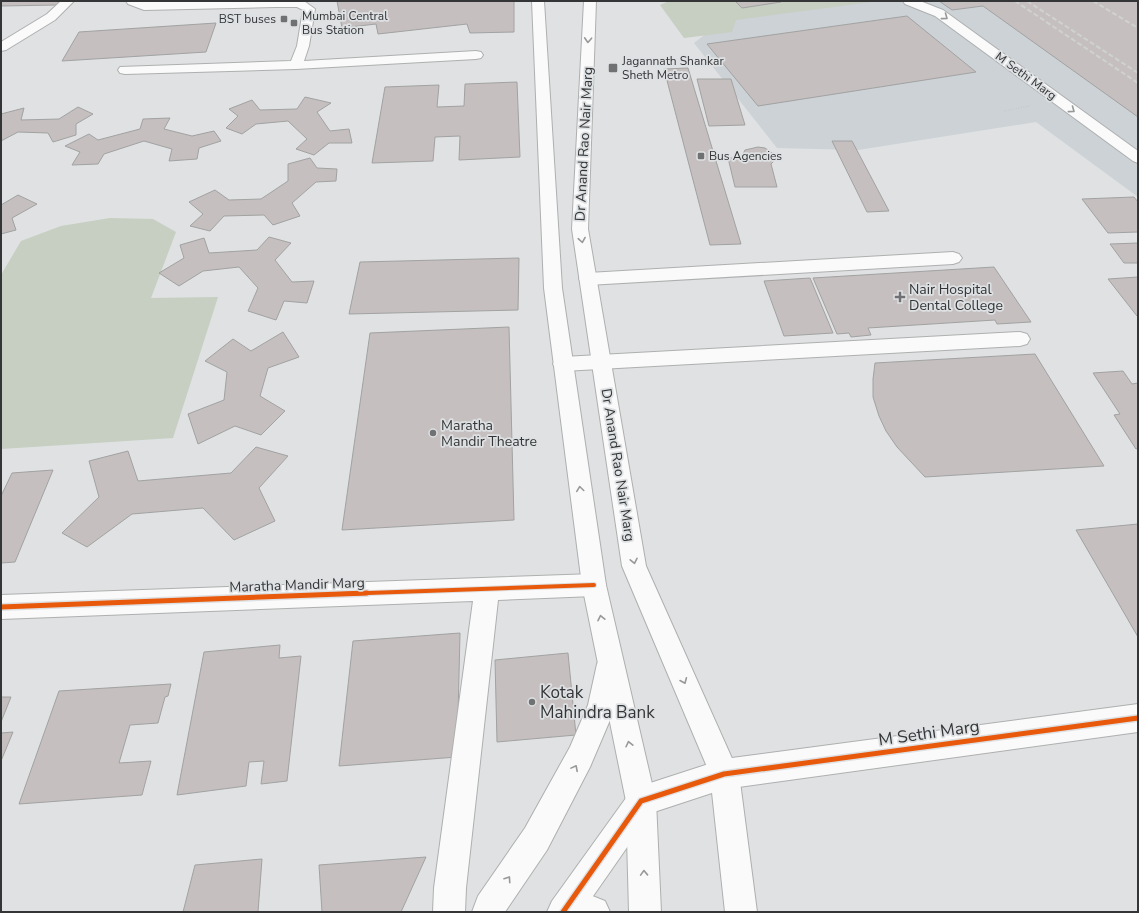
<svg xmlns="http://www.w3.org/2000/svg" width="1139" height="913" font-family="'Nunito Sans',sans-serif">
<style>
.built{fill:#ccd2d6}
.green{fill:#c6cfc1}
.building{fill:#c5bfbf;stroke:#a2a2a2}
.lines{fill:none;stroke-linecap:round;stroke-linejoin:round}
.minor-casing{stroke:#aeafaf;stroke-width:2}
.major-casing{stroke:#aeafaf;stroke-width:2}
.path{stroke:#c1c2c2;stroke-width:1.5;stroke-dasharray:0.5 2;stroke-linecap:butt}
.minor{fill:#fafafb;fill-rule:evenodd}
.major{fill:#fafafb;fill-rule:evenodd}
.rail{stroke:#d0d1d1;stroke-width:2;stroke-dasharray:5 2.5;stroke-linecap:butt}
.cycleway-far1-casing{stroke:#dee1e3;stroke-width:6}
.cycleway-casing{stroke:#dee1e3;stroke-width:8}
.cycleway-far1{stroke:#e8590c;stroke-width:4}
.cycleway{stroke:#e8590c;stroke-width:5}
.oneway{stroke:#979898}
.poi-dot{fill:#707172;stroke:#dee1e3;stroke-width:1.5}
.labels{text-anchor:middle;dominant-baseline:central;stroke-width:3.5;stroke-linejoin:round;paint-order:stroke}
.far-poi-label{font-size:12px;fill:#343536;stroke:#dee1e3;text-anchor:start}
.far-street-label{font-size:12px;fill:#343536;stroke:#dee1e3}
.street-label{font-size:14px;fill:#343536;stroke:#dee1e3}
.poi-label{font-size:14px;fill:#343536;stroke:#dee1e3;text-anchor:start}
.near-poi-label{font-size:17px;fill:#343536;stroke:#dee1e3;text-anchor:start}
.near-street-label{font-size:17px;fill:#343536;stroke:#dee1e3}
</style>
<rect width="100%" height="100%" fill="#dfe1e2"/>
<!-- built -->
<path class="built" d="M712 1H1138V197L1036 122 858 150 777 148 694 43 725 19Z"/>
<!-- green -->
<path class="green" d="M669 1H879L736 20 732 32 684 38 660 5Z
M110 218 153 219 176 232 151 298 218 297 173 438 1 449V275L21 241 61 226Z"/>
<!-- building -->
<path class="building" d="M1 1H61L58 5 1 6Z
M337 1H514V32L470 33 467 24 378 34 376 24 342 28Z
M735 1H779L781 2 742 8Z
M939 1H1138V117L983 6 952 10Z
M907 16 976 72 758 106 707 44Z
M216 23 206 52 62 61 79 32Z
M688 68 741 244 710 245 664 69Z
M697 79H731L745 125 709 126Z
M517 82 520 157 459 160 460 136 435 137 433 161 372 163 385 87 439 85 437 107 464 106 465 84Z
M305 97 331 103 317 112 330 131 349 129 352 143H329L314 155 296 149 307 139 288 121 256 124 242 134 226 128 238 116 229 109 252 100 260 110 297 109Z
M78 107 93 114 76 124V135L53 142 48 133 18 132 1 141V114L24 108 21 120 59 119Z
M170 118 164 129 192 136 214 131 221 141 199 148 197 159 169 161 172 149 144 141 104 154 98 164 72 165 80 152 65 146 89 134 98 140 140 129 143 119Z
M832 141H852L889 211 867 212Z
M758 147 765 148 775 155 776 159 771 164 777 187H735L728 158H744L743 154 745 150Z
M310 158 317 168 337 169 336 181 316 182 292 203 300 216 273 225 264 215 224 216 210 231 190 226 203 214 189 202 215 190 229 200 261 199 288 181V164Z
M18 195 37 204 12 218 16 230 1 234V205Z
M1134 197 1138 202V232L1108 233 1082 199Z
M269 237 291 243 275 260 292 282 314 281 307 303 284 301 276 320 248 311 258 288 239 267 203 271 179 286 159 273 184 258 180 245 204 238 209 253 257 250Z
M1138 243V263H1124L1110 244Z
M519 258 518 310 349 314 360 262Z
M994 267 1031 322 997 324 995 320 868 328 871 335 851 337 849 333 837 334 813 278Z
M1138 277V316H1137L1108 279Z
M810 278 833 333 784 336 764 281Z
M509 327 514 520 342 530 370 333Z
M283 332 299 357 268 368 260 396 285 411 261 435 235 426 198 444 188 414 224 400 227 372 205 361 233 339 251 351Z
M1035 354 1104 466 925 477 897 447 886 431 879 416 873 397V379L875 363Z
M1123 371 1132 384 1138 383V448L1136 449 1114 415 1120 414 1093 373Z
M256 447 288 456 259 488 275 521 234 540 203 508 132 514 87 547 62 533 99 497 89 461 128 451 138 481 231 473Z
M53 470 15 562 1 563V496L12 473Z
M1138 524V637L1076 530Z
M460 633 457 757 339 766 353 641Z
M280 645 279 658 301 656 287 781 261 784 264 761 249 762 246 786 177 795 204 652Z
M568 653 576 735 497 742 495 660Z
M171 684 168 696 165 697 158 723 130 725 119 763 151 761 142 795 19 804 59 691Z
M1 697H11L1 722Z
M13 732 1 761V733Z
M426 857 401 912H322L319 865Z
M262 859 258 912H183L195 865Z"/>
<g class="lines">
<defs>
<path id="minor" d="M61 1H74L55 20 6 50 1 51V42L47 14Z
M126 1 146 2 304 1 315 9 309 46 304 61 476 51 481 52 483 55 481 58 476 59 296 69 125 74 120 73 118 70 120 67 291 61 297 46 303 10 297 7H275L144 10 128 4Z
M903 1H920L943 10 1138 151V163L1133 161 935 16 905 4Z
M953 252 959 254 962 258 959 262 953 264 588 285 582 283 579 279 582 275 588 273Z
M1020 332 1027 334 1030 339 1027 344 1020 346 563 371 556 369 553 364 556 359 563 357Z
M594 574 603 577 606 585 603 593 594 596 498 600 466 888 465 912H433L434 888 473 601 1 619V595Z
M610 651 619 655 623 664 616 706 590 767 547 850 505 912H472L478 896 525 828 570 747 588 705 597 664 601 655Z
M1138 704V732L724 789 651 813 582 912H547L552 901 631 791 641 786 724 759Z"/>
<path id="major" d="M532 1H544L562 288 606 585 656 801 661 912H629L626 801 582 585 544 288Z
M584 1H596L588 229 646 566 739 774 757 912H725L710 774 622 566 572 229Z
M570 887 605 901 610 912H558L554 903 559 892Z"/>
</defs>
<!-- minor casing -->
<use href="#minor" class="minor-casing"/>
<!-- major casing -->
<use href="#major" class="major-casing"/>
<!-- path -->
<path class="path" d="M1004 111 1029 106"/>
<!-- minor -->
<use href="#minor" class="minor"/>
<!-- major -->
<use href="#major" class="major"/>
<!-- rail -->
<path class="rail" d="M1015 1 1138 83
M1027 1 1138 73
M1093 1 1138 28"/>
<defs>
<path id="cycleway-far1" d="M340 594 594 585"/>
<path id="cycleway" d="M1 607 367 593
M563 912 641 801 724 774 1138 718"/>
</defs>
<!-- cycleway-far1 casing -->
<use href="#cycleway-far1" class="cycleway-far1-casing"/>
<!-- cycleway casing -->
<use href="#cycleway" class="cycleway-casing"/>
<!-- cycleway-far1 -->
<use href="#cycleway-far1" class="cycleway-far1"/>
<!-- cycleway -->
<use href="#cycleway" class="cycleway"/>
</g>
<!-- one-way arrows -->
<defs><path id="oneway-chevron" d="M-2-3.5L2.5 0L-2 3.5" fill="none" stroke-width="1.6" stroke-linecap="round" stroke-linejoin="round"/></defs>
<g class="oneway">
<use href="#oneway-chevron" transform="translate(945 17) rotate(36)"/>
<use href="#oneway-chevron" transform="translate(588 40) rotate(93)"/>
<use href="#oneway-chevron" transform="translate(1072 110) rotate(36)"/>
<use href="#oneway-chevron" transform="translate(582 240) rotate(81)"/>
<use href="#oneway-chevron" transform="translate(580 489) rotate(-98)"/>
<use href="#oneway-chevron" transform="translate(634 561) rotate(78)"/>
<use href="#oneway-chevron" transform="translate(601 618) rotate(-102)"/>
<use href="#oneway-chevron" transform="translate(684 681) rotate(67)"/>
<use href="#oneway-chevron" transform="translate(629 744) rotate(-103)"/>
<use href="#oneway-chevron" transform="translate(575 768) rotate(-62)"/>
<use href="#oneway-chevron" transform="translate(644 873) rotate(-92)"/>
<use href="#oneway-chevron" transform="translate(508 879) rotate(-56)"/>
</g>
<!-- markers -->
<g class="poi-dot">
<rect x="280" y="15" width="8" height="8" rx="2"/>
<rect x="290" y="19" width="8" height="8" rx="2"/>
<rect x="608" y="63" width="10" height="10" rx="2"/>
<rect x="697" y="152" width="8" height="8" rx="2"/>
<path d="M898 291h4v4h4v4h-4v4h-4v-4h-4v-4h4z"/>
<circle cx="433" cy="433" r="4"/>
<circle cx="532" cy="702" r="4"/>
</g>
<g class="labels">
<!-- far-poi labels -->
<g class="far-poi-label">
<text x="302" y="16">Mumbai Central<tspan x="302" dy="14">Bus Station</tspan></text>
<text x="276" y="19" text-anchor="end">BST buses</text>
<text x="622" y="61">Jagannath Shankar<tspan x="622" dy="14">Sheth Metro</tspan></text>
<text x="709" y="156">Bus Agencies</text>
</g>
<!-- far-street labels -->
<g class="far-street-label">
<text transform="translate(1026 76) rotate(36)">M Sethi Marg</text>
</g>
<!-- street labels -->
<g class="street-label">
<text transform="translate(584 144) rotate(-87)">Dr Anand Rao Nair Marg</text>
<text transform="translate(618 465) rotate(81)">Dr Anand Rao Nair Marg</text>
<text transform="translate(297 585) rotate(-2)">Maratha Mandir Marg</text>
</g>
<!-- poi labels -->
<g class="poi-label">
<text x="909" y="289">Nair Hospital<tspan x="909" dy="16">Dental College</tspan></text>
<text x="441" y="425">Maratha<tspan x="441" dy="16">Mandir Theatre</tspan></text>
</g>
<!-- near-poi labels -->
<g class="near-poi-label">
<text x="540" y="692">Kotak<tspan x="540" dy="20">Mahindra Bank</tspan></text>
</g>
<!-- near-street labels -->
<g class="near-street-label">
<text transform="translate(929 733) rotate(-8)">M Sethi Marg</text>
</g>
</g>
<!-- border -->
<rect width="1139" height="913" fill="none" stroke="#343536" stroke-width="4"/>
</svg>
